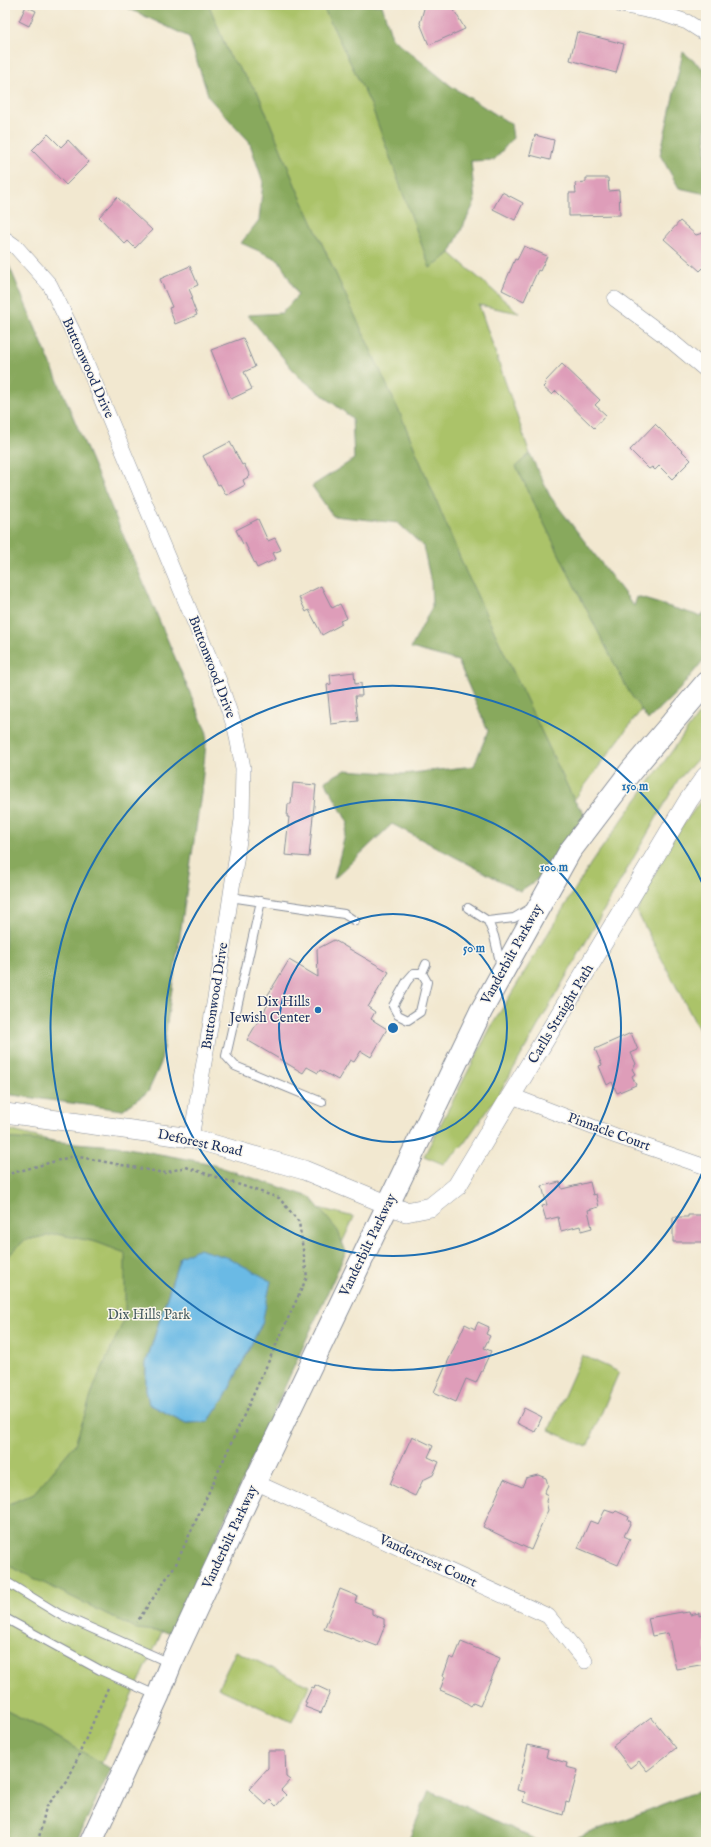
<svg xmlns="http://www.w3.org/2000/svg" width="711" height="1847" font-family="'IM FELL English',serif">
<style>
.green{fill:#abc369;stroke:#637964}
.forest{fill:#88a95d;stroke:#526c5e;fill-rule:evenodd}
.water{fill:#6abae5;stroke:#4274a2}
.building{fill:#de9db9}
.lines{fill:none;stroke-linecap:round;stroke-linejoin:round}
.service-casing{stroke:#868c97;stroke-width:10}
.minor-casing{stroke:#868c97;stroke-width:16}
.tertiary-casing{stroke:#868c97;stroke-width:20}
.secondary-casing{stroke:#868c97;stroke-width:24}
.path{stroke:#868c97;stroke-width:2.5;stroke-dasharray:3 3;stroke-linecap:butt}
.service{stroke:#fff;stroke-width:8}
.minor{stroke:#fff;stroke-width:15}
.tertiary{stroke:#fff;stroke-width:19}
.secondary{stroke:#fff;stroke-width:22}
.ring{fill:none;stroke:#1f6fb2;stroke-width:2}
.poi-dot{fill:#1f6fb2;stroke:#fbf7ec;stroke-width:1.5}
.labels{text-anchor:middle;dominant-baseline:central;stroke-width:3;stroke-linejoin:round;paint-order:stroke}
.street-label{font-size:14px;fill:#1b2f5e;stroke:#fbf7ec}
.poi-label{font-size:14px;fill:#1b2f5e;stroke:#fbf7ec;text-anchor:end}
.park-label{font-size:14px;fill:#465b61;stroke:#fbf7ec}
.centre{fill:#1f6fb2;stroke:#fbf7ec;stroke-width:2}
.ring-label{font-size:12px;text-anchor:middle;font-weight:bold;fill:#1f6fb2;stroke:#fbf7ec;stroke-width:3;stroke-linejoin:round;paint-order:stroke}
</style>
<rect width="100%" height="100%" fill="#fbf7ec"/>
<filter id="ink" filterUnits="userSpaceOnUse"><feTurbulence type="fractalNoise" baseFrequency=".025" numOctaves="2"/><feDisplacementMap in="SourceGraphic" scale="8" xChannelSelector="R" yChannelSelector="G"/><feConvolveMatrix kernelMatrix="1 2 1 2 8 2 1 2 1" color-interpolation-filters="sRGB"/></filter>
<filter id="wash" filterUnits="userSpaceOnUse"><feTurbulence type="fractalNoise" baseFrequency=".012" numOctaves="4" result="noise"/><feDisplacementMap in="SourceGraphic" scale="16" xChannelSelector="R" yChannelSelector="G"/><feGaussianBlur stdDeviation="0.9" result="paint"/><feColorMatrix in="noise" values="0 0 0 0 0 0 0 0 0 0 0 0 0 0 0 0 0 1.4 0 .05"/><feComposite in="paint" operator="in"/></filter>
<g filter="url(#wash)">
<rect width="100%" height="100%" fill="#f2e8d0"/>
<!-- green -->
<path class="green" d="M207 5H337L443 259 450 253 519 313 479 305 530 454 524 459 647 702 574 800 477 626Z
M698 715 706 722V750L678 780 502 1089 463 1145 443 1164 424 1156 491 1027 591 863Z
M702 799 706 807V1043L637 912 669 844Z
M5 1129 354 1217 65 1842H5Z
M582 1355 619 1372 587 1447 549 1430Z
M236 1651 309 1686 292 1722 218 1688Z"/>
<!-- forest -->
<path class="forest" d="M121 5H209L229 55 258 93 296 187 402 418 466 572 574 800 585 815 538 879 520 891 392 824 334 879 348 823 325 781 345 770 403 774 474 766 488 731 458 661 411 648 432 607 431 582 423 546 398 523 333 516 312 486 354 459 352 418 298 376 248 315 282 313 298 295 279 260 241 243 259 220 263 182 249 141 209 98 189 37Z
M322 5H382L392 38 451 86 511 124 513 138 494 160 471 161 475 202 450 253 430 268 371 105Z
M683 52 706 71V194L679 188 660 155Z
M5 256 207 733 201 794 161 1063 148 1092 122 1110 5 1094Z
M530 454 550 496 634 606 637 597 700 616 706 611V657L679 690 648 720 629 692 579 595 516 466Z
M5 1138 117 1146 208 1163 310 1197 338 1231 346 1252 181 1616 171 1633 137 1629 5 1564V1506L34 1493 75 1444 95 1384 125 1318V1253L96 1242 56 1234 25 1240 5 1259ZM180 1257 262 1323 225 1397 208 1422 186 1423 149 1404 146 1389V1363Z
M5 1710 42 1728 111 1769 76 1842H5Z
M706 1788V1842H565Z
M429 1790 541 1842H408Z"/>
<!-- water -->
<path class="water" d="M198 1249 229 1258 271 1281 262 1323 225 1397 208 1422 186 1423 149 1404 146 1389V1363L180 1257Z"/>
<g id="blocks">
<!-- building -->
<path class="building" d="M425 5H451L465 29 429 45 420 23Z
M26 6 36 11 29 26 19 21Z
M577 32 624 44 616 73 570 60Z
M48 134 61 147 68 140 89 162 66 185 32 150Z
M535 135 554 140 550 160 530 155Z
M586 178H608L609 191 619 190 620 215 569 216V193H576L575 183 586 182Z
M502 192 523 203 515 220 493 209Z
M117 197 152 230 135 248 128 241 125 244 99 217Z
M680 221 696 235 706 232V265L700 271 664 239Z
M524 246 547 256 540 271 538 270 524 301 502 290 515 259 517 260Z
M190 266 198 285 189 289 193 298 191 299 197 315 175 324 169 308 172 307 160 279Z
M243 338 255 367 244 372 252 389 231 399 211 350Z
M562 364 600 400 595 405 606 415 594 428 556 391 552 395 543 387 546 384 545 382Z
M655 424 691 460 672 479 659 466 655 470 652 467 649 469 630 450Z
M230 442 242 465 244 464 250 476 243 480 245 485 226 495 220 484 218 485 203 456Z
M258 519 268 541 275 538 281 550 273 553 276 559 257 568 245 543 243 544 236 530Z
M321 586 332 608 340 604 347 618 340 621 342 624 322 635 309 610 306 612 299 597Z
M354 672 355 684 361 683 362 696H355L358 721 331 724 327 685 331 684 330 675Z
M293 783 316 785 309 857 285 855 289 817H287L288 804H291Z
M334 940 389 972 368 1007 375 1012 371 1019 387 1029 371 1057 361 1051 354 1062 350 1060 338 1080 320 1070 318 1073 307 1067 303 1073 247 1040 270 1001 266 998 289 960 318 977 317 949Z
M631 1033 638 1050 631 1053 636 1064 632 1069 635 1074 632 1076 636 1085 617 1093 612 1082 607 1085 599 1066 602 1065 595 1049Z
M560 1182 562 1189 590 1182 593 1195 596 1194 599 1207 588 1210 592 1228 581 1231 580 1226 561 1231 558 1217 546 1220 542 1206 547 1205 542 1186Z
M688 1215H706V1242H673V1217H688Z
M478 1322 489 1327 486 1334 490 1336 484 1348 491 1351 476 1383 466 1379 456 1402 434 1392 465 1324 475 1329Z
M524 1408 542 1417 535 1432 517 1423Z
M412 1436 433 1446 428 1457 439 1462 433 1475 423 1480 415 1496 390 1484Z
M538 1475 546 1478 548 1485 544 1493 548 1495 546 1501 548 1510 531 1550 483 1527 504 1479 522 1487 526 1478Z
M605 1510 614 1513 616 1511 629 1517 628 1520 631 1522 624 1536 630 1539 618 1565 578 1548 590 1521 598 1524Z
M340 1589 357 1596 355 1602 372 1609V1614L384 1619V1625H385L377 1646 364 1641 363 1643 351 1638V1639L324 1629Z
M682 1612V1613L689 1612 690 1615 699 1613V1616L706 1614V1664L676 1669 668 1633 652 1636 648 1618Z
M461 1642 500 1658 480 1706 473 1703 471 1706 459 1698 440 1690 445 1677 443 1676 450 1657 454 1659Z
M315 1685 330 1692 321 1713 305 1707 307 1703 305 1702 312 1687 314 1688Z
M651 1717 676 1748 647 1771 639 1761 630 1768 613 1746Z
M528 1745 548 1750 546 1757 567 1763 566 1767 578 1770 569 1803 566 1802 563 1815 523 1802 525 1792 517 1790Z
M268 1751H285L286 1777 290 1780 281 1790 286 1795 276 1806 270 1800 266 1805 249 1789 268 1768Z"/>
</g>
</g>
<g filter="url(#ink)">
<use href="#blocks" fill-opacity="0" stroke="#868c97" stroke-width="1"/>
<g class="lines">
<defs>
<path id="service" d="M230 897 344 914 355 921
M261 901 226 1056 235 1066 322 1102
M468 908 488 921
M501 966 494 936 488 921 514 918 531 908
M422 973 427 982 420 1012 408 1020 398 1015 393 1006 407 981 414 973H422L426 964
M5 1581 59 1614 170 1663
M5 1618 100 1670 158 1696"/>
<path id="minor" d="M621 5 660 13 687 22 706 34
M5 239 16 247 50 285 76 338 219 681 236 731 243 768 242 820 219 975 191 1138
M615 299 669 339 706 370
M512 1096 616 1136 706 1167
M255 1482 548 1616 585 1661"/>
<path id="tertiary" d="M5 1113 191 1138 304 1170 406 1212 431 1207 457 1186 688 801 706 776"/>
<path id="secondary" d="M91 1842 158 1696 171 1663 255 1482 481 1011 570 851 631 771 706 683"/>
</defs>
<!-- service casing -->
<use href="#service" class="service-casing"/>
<!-- minor casing -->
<use href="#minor" class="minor-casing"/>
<!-- tertiary casing -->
<use href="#tertiary" class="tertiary-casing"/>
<!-- secondary casing -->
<use href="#secondary" class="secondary-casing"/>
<!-- path -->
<path class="path" d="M5 1175 74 1156 164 1173 186 1167 279 1198 299 1222 307 1277 176 1564 137 1622
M38 1842 46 1807 67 1782 108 1688"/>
<!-- service -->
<use href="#service" class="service"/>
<!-- minor -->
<use href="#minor" class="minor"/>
<!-- tertiary -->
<use href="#tertiary" class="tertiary"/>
<!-- secondary -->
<use href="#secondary" class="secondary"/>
</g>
</g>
<!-- distance rings -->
<g class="ring">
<circle cx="393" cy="1028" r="114"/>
<circle cx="393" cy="1028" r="228"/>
<path d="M705 1167A342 342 0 1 1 705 889"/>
</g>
<!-- markers -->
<circle class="poi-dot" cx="318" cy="1010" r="4"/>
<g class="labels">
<!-- street labels -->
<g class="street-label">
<text transform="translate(88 368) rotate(66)">Buttonwood Drive</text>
<text transform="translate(212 667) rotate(69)">Buttonwood Drive</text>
<text transform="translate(512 954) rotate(-61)">Vanderbilt Parkway</text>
<text transform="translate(215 996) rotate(-81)">Buttonwood Drive</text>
<text transform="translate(561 1014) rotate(-59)">Carlls Straight Path</text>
<text transform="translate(609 1132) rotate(20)">Pinnacle Court</text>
<text transform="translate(200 1143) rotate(12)">Deforest Road</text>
<text transform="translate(368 1245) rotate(-64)">Vanderbilt Parkway</text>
<text transform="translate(230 1537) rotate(-65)">Vanderbilt Parkway</text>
<text transform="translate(428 1561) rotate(25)">Vandercrest Court</text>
</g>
<!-- poi labels -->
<g class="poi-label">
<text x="310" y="1002">Dix Hills<tspan x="310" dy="16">Jewish Center</tspan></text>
</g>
<!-- park labels -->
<g class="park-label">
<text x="149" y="1315">Dix Hills Park</text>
</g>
</g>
<circle cx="393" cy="1028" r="6" class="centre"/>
<g class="ring-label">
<text x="635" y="790">150 m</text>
<text x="554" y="871">100 m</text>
<text x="474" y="952">50 m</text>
</g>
<!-- margin -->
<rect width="711" height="1847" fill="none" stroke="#fbf7ec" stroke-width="20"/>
</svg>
